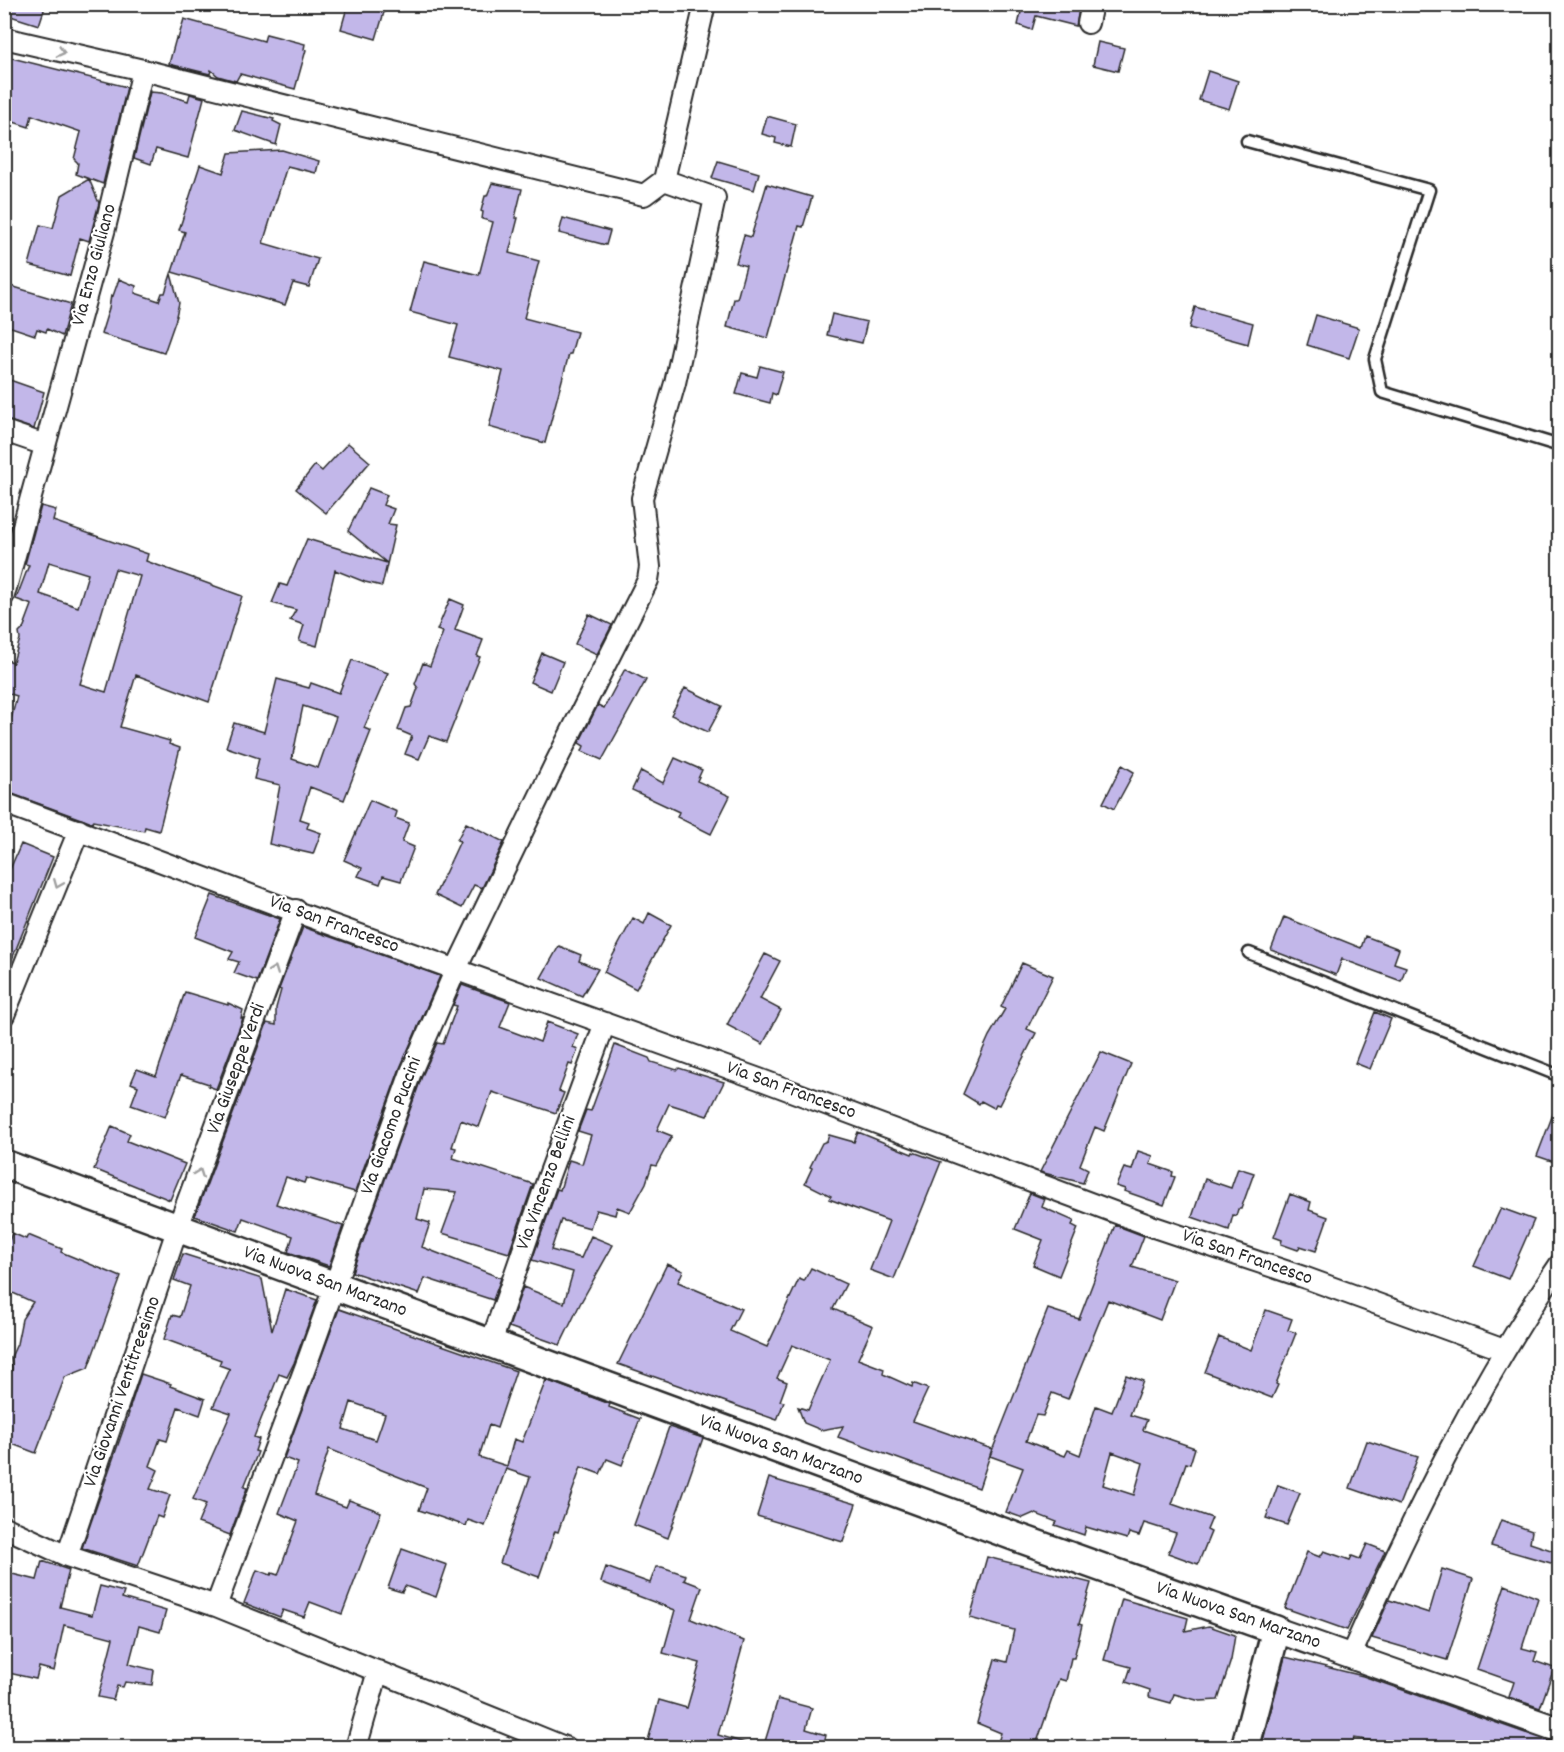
<svg xmlns="http://www.w3.org/2000/svg" width="1564" height="1752" font-family="Dekko,sans-serif">
<style>
.building{fill:#c2b7e9;stroke:#2b2b2b;stroke-width:1.5;fill-rule:evenodd}
.lines{fill:none;stroke-linecap:round;stroke-linejoin:round}
.service-casing{stroke:#2b2b2b;stroke-width:15}
.minor-casing{stroke:#2b2b2b;stroke-width:24}
.tertiary-casing{stroke:#2b2b2b;stroke-width:28}
.secondary-casing{stroke:#2b2b2b;stroke-width:32}
.service{stroke:#fff;stroke-width:10}
.minor{stroke:#fff;stroke-width:20}
.tertiary{stroke:#fff;stroke-width:24}
.secondary{stroke:#fff;stroke-width:27}
.oneway{stroke:#a0a0a0}
.labels{text-anchor:middle;dominant-baseline:central;stroke-width:4.5;stroke-linejoin:round;paint-order:stroke}
.street-label{font-size:20px;fill:#2b2b2b;stroke:#fff}
</style>
<rect width="100%" height="100%" fill="#fff"/>
<filter id="ink" filterUnits="userSpaceOnUse"><feTurbulence type="fractalNoise" baseFrequency=".0167" numOctaves="2"/><feDisplacementMap in="SourceGraphic" scale="12" xChannelSelector="R" yChannelSelector="G"/><feConvolveMatrix kernelMatrix="1 2 1 2 8 2 1 2 1" color-interpolation-filters="sRGB"/></filter>
<g filter="url(#ink)">
<!-- building -->
<path class="building" d="M4 4H46L39 25 4 14Z
M348 4H371L385 9 376 39 341 29Z
M1013 4H1080L1076 26 1036 16 1032 30 1018 25 1021 12 1013 10Z
M184 19 264 41 266 34 305 44 304 49 306 50 295 89 240 74 236 81 218 76 211 70 210 74 169 64 176 38 178 39Z
M1098 42 1124 48 1118 71 1093 65Z
M4 56 127 87 103 184 76 174 78 163 74 159 81 132 32 115 29 127 4 119Z
M1208 71 1238 81 1229 109 1199 100Z
M150 92 162 93 188 101 190 94 204 98 188 158 156 149 151 164 134 158Z
M242 111 274 119 273 121 281 125 276 145 235 130Z
M767 116 796 124 791 147 775 143 776 138 762 134Z
M282 150 319 161 316 173 287 166 263 243 318 259 309 287 293 283 285 305 172 272 185 232 179 230 200 165 223 173 229 153Z
M718 161 759 173 754 190 712 178Z
M89 179 99 203 89 241 80 238 70 276 29 265 40 225 53 228 62 195Z
M492 183 522 189 515 218H518L509 253 539 261 524 318 577 332 571 354H569L545 443 489 427 503 371 449 357 458 325 410 312 424 261 479 275 493 222 482 219 483 212 481 211 485 196H487Z
M767 184 812 197 803 227 799 226 768 338 727 327 734 299H737L746 266 736 263 744 235 751 237Z
M563 218 610 231 606 245 559 233Z
M171 274 179 303 176 316H177L164 353 101 334 109 308 111 295 113 296 119 279 136 286 135 293 159 301 162 293H165Z
M4 284 71 304 62 336 47 329 46 332 37 329 35 335 8 326 9 321 4 320Z
M1195 307 1253 323 1248 344 1189 328Z
M832 314 867 322 862 343 827 335Z
M1316 315 1359 328 1349 358 1307 345Z
M760 366 783 372 776 395 772 393 770 403 736 394 742 373 757 377Z
M4 378 44 392 34 429 4 419Z
M348 443 370 462 326 513 296 489 315 465 322 471Z
M369 488 387 495 383 505 394 509 388 524 396 525 382 586 365 582 335 570 317 646 299 641 304 625 290 620 296 610 272 603 280 584 287 586 307 539 387 563 348 531Z
M41 506 56 510 53 521 148 554 146 561 242 596 209 702 136 675 120 727 170 741 169 744 180 748 159 831 145 827 144 831 93 821 92 823 4 791V725L9 727 17 696 4 692V669L7 660 13 662 20 639 19 633 23 629 32 605 16 599 29 565 25 564ZM49 562 88 574 78 607 40 594ZM115 569 140 576 106 692 80 684Z
M450 599 464 605 455 630 483 640 477 656 480 657 446 742 429 736 419 759 405 754 412 736 398 730 406 708 411 707 418 688 415 684 423 663 430 666 443 632 437 630Z
M589 614 612 625 597 654 575 644Z
M542 653 563 662 551 691 530 682Z
M352 660 388 673 364 728 371 731 344 800 310 787 300 819 309 822 307 828 321 833 313 854 269 844 280 785 254 779 259 758 226 747 234 723 264 732 277 679 309 688 311 683 339 693ZM303 706 336 717 318 768 292 759Z
M625 669 646 680 602 760 582 751 584 746 579 743 598 705 604 708Z
M685 688 722 706 708 732 671 715Z
M675 758 702 770 697 781 730 796 711 834 677 817 679 812 632 790 641 771 663 783Z
M1122 765 1134 772 1114 809 1103 803Z
M370 800 397 812 395 818 409 823 402 842 414 847 401 881 383 876 380 884 358 876 362 868 344 860Z
M466 823 504 842 482 888 474 885 462 908 435 895 460 841 457 840Z
M21 844 53 857 6 974 4 883Z
M212 895 280 919 257 981 234 973 239 962 229 959 233 952 195 937Z
M649 913 671 925 636 989 604 972 633 918 644 924Z
M1284 917 1361 948 1365 936 1399 949 1394 963 1406 967 1401 981 1342 959 1336 975 1271 950Z
M303 927 440 976 400 1068 355 1192 306 1178 304 1183 286 1177 276 1204 343 1226 329 1266 288 1252 293 1236 243 1218 238 1231 195 1216 267 1023 276 1025V1008L281 990 279 989Z
M559 946 581 955 579 961 598 969 582 996 541 978Z
M765 954 780 961 760 999 781 1010 763 1044 727 1025Z
M1022 963 1053 976 1027 1029 1036 1033 999 1105 996 1104 994 1108 981 1101 979 1104 963 1094 989 1036 1005 1009 1001 1007Z
M462 985 510 1002 500 1027 540 1042 547 1022 578 1034 573 1047 578 1049 572 1065 569 1064 559 1091 564 1093 556 1113 492 1092 479 1127 461 1120 452 1147 456 1148 453 1158 533 1184 509 1253 442 1233 457 1192 424 1189 417 1219 430 1223 422 1247 501 1278 493 1300 425 1278 419 1294 352 1272 422 1076 437 1043 443 1044 457 1006 453 1005Z
M185 992 228 1005V1003L243 1010 241 1018H243L216 1089 208 1086 209 1084 181 1075 165 1117 131 1105 138 1086 131 1083 137 1069 156 1076Z
M1375 1012 1391 1019 1370 1069 1355 1063Z
M615 1045 649 1058 651 1062 677 1070 679 1068 724 1082 707 1116 669 1104 657 1130 672 1136 656 1166 652 1165 646 1183 630 1212 617 1207 615 1215 596 1210 590 1228 561 1220 551 1250 581 1258 591 1236 613 1245 580 1304 560 1345 509 1327 523 1287 564 1303 573 1272 532 1260 557 1189 560 1190 569 1160 582 1164 591 1135 578 1131 586 1110 591 1111Z
M1101 1052 1131 1064 1104 1131 1095 1127 1080 1165 1088 1169 1083 1183 1040 1172Z
M1558 1101 1560 1102V1164L1537 1156Z
M112 1126 130 1134 127 1141 185 1164 170 1200 94 1169Z
M858 1132 912 1154 913 1152 941 1162 894 1279 870 1270 889 1221 829 1199 831 1196 805 1183 812 1168 810 1167 822 1143 827 1141 829 1135 854 1142Z
M1138 1151 1153 1156 1150 1164 1173 1172 1172 1176 1175 1177 1164 1205 1124 1191 1125 1189 1116 1186 1124 1168 1132 1170Z
M1238 1168 1254 1173 1241 1209H1238L1236 1216 1233 1215 1229 1230 1192 1217 1205 1179 1231 1188Z
M1030 1193 1045 1199 1042 1207 1074 1221 1072 1225 1078 1228 1059 1276 1033 1265 1043 1240 1015 1229Z
M1290 1194 1311 1202 1309 1210 1328 1217 1316 1251 1300 1246 1298 1250 1281 1244 1282 1240 1274 1237Z
M1501 1208 1534 1220 1508 1279 1474 1266Z
M1115 1225 1144 1236 1132 1267 1175 1280 1160 1320 1108 1300 1068 1399 1052 1393 1043 1416 1036 1415 1026 1441 1065 1456 1068 1450 1080 1455 1096 1406 1112 1412 1126 1375 1143 1381 1130 1415 1147 1420 1143 1430 1195 1448 1190 1464 1186 1463 1172 1504 1212 1518 1207 1530 1211 1532 1198 1564 1168 1553 1176 1533 1144 1523 1139 1536 1129 1533 1127 1539 1086 1527 1084 1535 1055 1525 1057 1522 1034 1513 1023 1518 1006 1512 1023 1468 990 1456 1048 1309 1079 1319ZM1112 1452 1143 1463 1134 1495 1103 1485Z
M12 1233 26 1239 28 1235 62 1249 61 1252 121 1277 88 1368 65 1377 36 1453 4 1441V1390L12 1369 11 1357 17 1344 22 1319 33 1302 4 1289V1254Z
M183 1254 262 1279 272 1331 285 1289 317 1300 294 1363 287 1377 279 1374 254 1437 259 1439 255 1451 258 1452 244 1487 247 1488 230 1535 198 1523 206 1504 193 1499 231 1413 213 1407 230 1369 219 1365 221 1360 164 1339 172 1315 180 1317 190 1286 174 1280Z
M667 1264 683 1271 678 1282 741 1309 730 1331 767 1347 799 1279 804 1281 811 1268 846 1284 833 1309 873 1326 858 1359 884 1369 883 1374 912 1387 913 1383 928 1389 913 1421 992 1449 979 1488 838 1437 843 1426 821 1430 804 1423 798 1407 808 1410 830 1360 792 1345 777 1378 787 1382 780 1401 784 1402 777 1420 618 1364Z
M339 1309 516 1371 497 1428 489 1425 479 1457 507 1466 514 1439 522 1442 546 1380 610 1404 609 1407 640 1419 622 1465 607 1459 600 1474 581 1467 558 1532 555 1531 539 1577 500 1563 530 1477 506 1469 485 1526 468 1520 466 1526 419 1510 427 1488 329 1449 314 1495 346 1507 349 1500 381 1512 342 1614 310 1602 304 1617 283 1610 280 1617 244 1603 257 1570 271 1575 272 1573 278 1575 298 1521 279 1513 298 1463 284 1458ZM351 1402 385 1414 376 1440 343 1429Z
M1266 1310 1292 1319 1288 1330 1296 1333 1276 1384 1278 1385 1272 1398 1205 1372 1219 1337 1251 1350Z
M141 1374 171 1384 170 1386 205 1399 200 1415 178 1407 167 1441 160 1439 150 1466 158 1470 150 1489 170 1495 162 1518 157 1516 138 1566 82 1548 129 1413H128Z
M669 1427 703 1438 668 1538 634 1525Z
M1367 1441 1418 1457 1399 1505 1350 1488Z
M769 1478 856 1504 843 1542 757 1516Z
M1278 1485 1300 1493 1287 1525 1266 1518Z
M1501 1520 1532 1531 1530 1543 1560 1553 1558 1565 1491 1546Z
M1367 1544 1385 1551 1347 1630 1285 1608 1307 1552 1320 1557 1324 1551 1350 1560 1352 1556 1360 1559Z
M402 1549 447 1565 436 1597 405 1586 402 1592 388 1588Z
M987 1557 1091 1583 1079 1624 1082 1625 1074 1658H1071L1066 1681 1059 1679 1035 1748H996L1001 1733 977 1723 995 1659 1007 1662 1014 1630 970 1618Z
M42 1561 69 1570 60 1607 92 1615 100 1586 124 1592 122 1598 166 1611 160 1632 139 1626 129 1664 154 1670 152 1685 125 1682 123 1687 117 1686 113 1700 98 1697 113 1638 64 1625 54 1671 39 1667 36 1679 4 1672V1572L37 1580Z
M606 1567 650 1583 656 1567H662L686 1575 684 1580 702 1587 691 1619 744 1641 718 1735 745 1743V1748H646L659 1700 687 1708 700 1663 663 1653 675 1610 601 1582Z
M1442 1569 1473 1579 1447 1660 1372 1638 1389 1600 1429 1613Z
M1505 1585 1538 1598 1522 1648 1537 1652 1534 1661 1554 1668 1540 1708 1509 1697 1514 1682 1477 1669Z
M1122 1599 1188 1618 1185 1631 1209 1626 1235 1635 1231 1660 1218 1700 1200 1701 1174 1694 1171 1703 1149 1697 1150 1690 1126 1682 1131 1667 1104 1660Z
M1285 1657 1363 1676 1557 1744 1560 1748H1417L1354 1738 1351 1748H1261Z
M778 1699 812 1708 806 1729 826 1735 823 1748H763Z"/>
<g class="lines">
<defs>
<path id="service" d="M1247 141 1429 190 1375 359 1382 392 1560 446
M1249 953 1560 1076"/>
<path id="minor" d="M1088 23 1092 4
M4 38 143 70 644 195 664 180 705 4
M4 431 45 445
M4 595 105 228 143 70
M4 803 280 906 759 1079 1154 1227 1306 1278 1504 1350
M4 1015 79 830
M491 1343 548 1178 605 1023
M4 1527 67 1556 216 1606 567 1748
M67 1556 178 1227 296 910
M216 1606 308 1360 411 1072 456 969 555 764 648 580 650 567 642 498 675 383 715 198 664 180
M1351 1655C1411 1520 1477 1386 1560 1264
M356 1748 378 1671"/>
<path id="tertiary" d="M1276 1630 1560 1730"/>
<g id="secondary">
<path id="s1" d="M4 1164 1019 1538 1276 1630 1245 1748"/>
</g>
</defs>
<!-- service casing -->
<use href="#service" class="service-casing"/>
<!-- minor casing -->
<use href="#minor" class="minor-casing"/>
<!-- tertiary casing -->
<use href="#tertiary" class="tertiary-casing"/>
<!-- secondary casing -->
<use href="#secondary" class="secondary-casing"/>
<!-- service -->
<use href="#service" class="service"/>
<!-- minor -->
<use href="#minor" class="minor"/>
<!-- tertiary -->
<use href="#tertiary" class="tertiary"/>
<!-- secondary -->
<use href="#secondary" class="secondary"/>
</g>
<!-- one-way arrows -->
<defs><path id="oneway-chevron" d="M-2-3.5L2.5 0L-2 3.5" fill="none" stroke-width="1.6" stroke-linecap="round" stroke-linejoin="round" transform="scale(1.5)"/></defs>
<g class="oneway">
<use href="#oneway-chevron" transform="translate(61 52) rotate(14)"/>
<use href="#oneway-chevron" transform="translate(58 884) rotate(112)"/>
<use href="#oneway-chevron" transform="translate(274 970) rotate(-70)"/>
<use href="#oneway-chevron" transform="translate(199 1173) rotate(-70)"/>
</g>
</g>
<g class="labels">
<!-- street labels -->
<g class="street-label">
<text transform="translate(95 265) rotate(-75)">Via Enzo Giuliano</text>
<text transform="translate(334 925) rotate(20)">Via San Francesco</text>
<text transform="translate(237 1069) rotate(-70)">Via Giuseppe Verdi</text>
<text transform="translate(791 1091) rotate(20)">Via San Francesco</text>
<text transform="translate(392 1126) rotate(-70)">Via Giacomo Puccini</text>
<text transform="translate(547 1183) rotate(-70)">Via Vincenzo Bellini</text>
<text transform="translate(1247 1258) rotate(19)">Via San Francesco</text>
<text stroke="none"><textPath href="#s1" startOffset="342">Via Nuova San Marzano</textPath></text>
<text transform="translate(123 1392) rotate(-71)">Via Giovanni Ventitreesimo</text>
<text stroke="none"><textPath href="#s1" startOffset="828">Via Nuova San Marzano</textPath></text>
<text transform="translate(1238 1616) rotate(19)">Via Nuova San Marzano</text>
</g>
</g>
<!-- margin -->
<rect width="1564" height="1752" fill="none" stroke="#fff" stroke-width="24"/>
<rect x="12" y="12" width="1540" height="1728" fill="none" stroke="#2b2b2b" stroke-width="2" filter="url(#ink)"/>
</svg>
